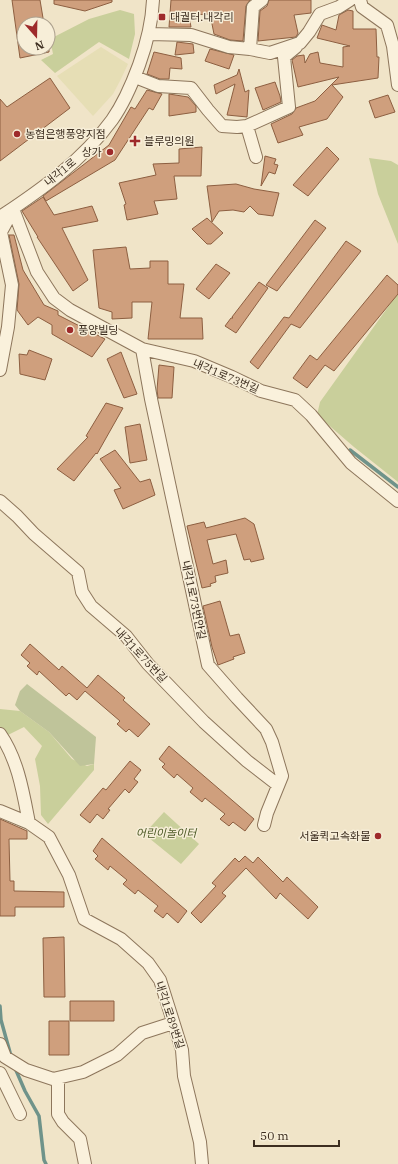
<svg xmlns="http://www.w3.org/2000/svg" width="398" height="1164" font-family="'IBM Plex Serif','Noto Sans KR',serif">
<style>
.farmland{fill:#e6deb5}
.green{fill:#c9cf9b}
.cemetery{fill:#bfc49a}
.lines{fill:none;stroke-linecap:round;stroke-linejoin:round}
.stream{stroke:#6f938a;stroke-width:3.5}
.building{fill:#cf9f7d;stroke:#8d5f41}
.street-casing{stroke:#8d765c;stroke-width:14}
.street{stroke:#faf1dc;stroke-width:12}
.poi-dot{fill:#9e2a2b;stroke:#f7eed8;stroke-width:1.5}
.labels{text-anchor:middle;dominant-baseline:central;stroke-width:3;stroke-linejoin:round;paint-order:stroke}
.poi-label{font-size:11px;fill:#3d2e20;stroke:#f7eed8;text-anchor:start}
.street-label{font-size:11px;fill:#3d2e20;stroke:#f7eed8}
.park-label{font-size:11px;font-style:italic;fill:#4d5a26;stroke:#f7eed8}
</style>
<rect width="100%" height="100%" fill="#f0e4c8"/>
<!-- farmland -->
<path class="farmland" d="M101 47 128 64 121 79 113 94 93 116 57 76Z"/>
<!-- green -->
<path class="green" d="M120 10 134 14 135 34 129 59 99 42 55 73 41 60 53 54 50 39 89 19Z
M369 158 391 161 398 165V244L378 194Z
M398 293V482L354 447 317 415 320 402Z
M0 709 20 711 49 732 72 759 87 766 94 764V770L48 824 41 815 40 786 35 759 42 746 24 727 6 736 0 728Z
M164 812 199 844 181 864 144 834Z"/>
<!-- cemetery -->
<path class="cemetery" d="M27 684 96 737 94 764 80 766 49 732 20 711 15 705 20 691Z"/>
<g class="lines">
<!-- stream -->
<path class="stream" d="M350 450 398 487
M0 1006 1 1020 11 1056
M15 1068 25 1091 39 1116 44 1160 46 1164"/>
</g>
<!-- building -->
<path class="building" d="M12 0H40L44 24H24V48H49V52L20 58Z
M54 0H112V2L85 11 54 4Z
M171 0H250L246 6 243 41 230 40 214 34 210 14 189 15 191 27H169Z
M269 0H311V13L294 15 298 33 296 37 258 41 260 11 267 6Z
M348 10 353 11V29H376L377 57H379L378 78 332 85 343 97 327 119 299 127 303 135 278 143 271 124 292 114 296 108 315 101 339 77 298 87 292 60 297 56 304 55 305 63 310 54 318 52 320 63 343 67V47L350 46 317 38 322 25 336 30 339 15Z
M177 42 193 44 194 53 175 55Z
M210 49 234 55 229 69 205 61Z
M154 52 181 58 182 69 170 68 169 79H160L147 74Z
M239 69 245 92 249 90 247 117 227 115 235 84 216 94 214 85 237 75Z
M50 78 70 108 0 161V99L7 107Z
M275 82 280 96 281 102 263 110 255 88Z
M147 90 162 94 153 110 149 108 115 160 46 201 43 196 109 145 131 107 135 109Z
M169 94 188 97 196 106V112L169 116Z
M388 95 395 112 375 118 369 101Z
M202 147 201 176H174L177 199 154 201 158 214 127 220 124 205 126 204 119 183 156 175 153 164 179 163V149Z
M327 147 339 159 308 196 293 185Z
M265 156 276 159 274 164 278 165 275 174 269 172 261 186Z
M236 184 254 189 279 193 273 216 258 214 250 206 244 212 233 210 219 211 212 222 207 186Z
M43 197 54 215 92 206 98 221 62 228 88 280 73 291 37 237H38L22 211Z
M207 218 223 233 211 244H207L192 229Z
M315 220 326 228 277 291 266 285Z
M9 235H14L23 270 44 305 58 311V315L105 339 92 357 52 334V325L38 317 28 325 17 310 19 284Z
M346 241 361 251 300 328 291 324 258 369 250 362 284 317 289 318Z
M126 247 130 269 150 268V261H168V284H184L180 318H202L203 339H148L152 302H132V318L112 319V312L99 308 93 250Z
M216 264 230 273 209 299 196 289Z
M387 275 398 285V294L334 371 325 365 307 388 293 378 310 355 317 360Z
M259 282 268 288 236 333 225 326 231 318H233L232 317Z
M29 350 52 359 45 380 20 374 19 354 27 355Z
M121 352 137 394 124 398 107 359Z
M159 365 174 367 172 398H158L157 390Z
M106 403 123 408 97 454 96 453 74 481 57 469 88 437 86 436Z
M140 424 147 460 130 463 125 427Z
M115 450 140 482 150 479 155 495 123 509 114 490 121 488 100 459Z
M245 518 254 524 264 559 251 562 250 559 244 560 236 534 207 540 213 564 226 560 228 573 215 576 216 582 210 584 211 586 202 588 187 526 204 522 206 528Z
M220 601 230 636 239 634 245 653 233 657 234 659 218 665 212 647 203 606Z
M30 644 59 670 62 666 87 688 98 675 125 698 123 700 150 724 138 737 129 729 126 732 117 724 120 721 85 691 77 700 69 693 66 696 39 671 37 675 27 666 30 663 21 655Z
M169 746 254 819 245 831 233 822 229 826 220 819 225 814 205 798 202 802 190 792 193 788 177 774 174 778 162 767 165 764 159 759Z
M130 761 141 770 134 779 138 782 129 793 125 789 108 809 110 810 103 819 97 814 90 823 80 815 103 788 106 790Z
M0 819 27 831V839H9L10 881H14V891L64 892V907H15V916H0Z
M102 838 187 911 178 923 167 913 163 918 154 911 158 906 138 890 135 894 123 884 127 880 110 866 108 870 95 859 98 856 93 851Z
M245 856 253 863 258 857 283 882 287 877 318 907 308 919 280 893 276 899 246 868 222 893 226 896 201 923 191 913 216 886 212 883 235 858 239 862Z
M64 937 65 997H44L43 938Z
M70 1001H114V1021H70Z
M49 1021H69V1055H49Z"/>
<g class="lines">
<defs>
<path id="street" d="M360 0 362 7 387 25 393 46 398 85
M149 34 191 35 229 47 250 49 270 53 300 43 309 32 320 14 339 7 350 0
M250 49 253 7 262 0
M135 77 158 86 191 88 208 110 222 126 237 127 247 126 256 157
M247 126 289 107 284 57 296 47
M13 209 37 272 54 298 70 310 142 349 194 361 232 377 261 391 295 400 311 415 351 463 398 501
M0 217C41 190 83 160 112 120 124 103 132 84 139 65 147 43 152 23 153 0
M142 349 151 399 208 665 237 698 266 729 272 742 282 776 267 813 264 825
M0 370 8 327 12 285 1 232 13 210
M0 501 17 516 34 534 78 572 82 592 91 606 126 636 148 664 204 722 247 761 278 785
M0 734C18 760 23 792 29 823
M0 811 29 823 49 837 69 875 84 919 121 939 148 963 160 980 182 1050 184 1076 200 1142 202 1164
M0 1044 5 1057 26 1070 53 1079 83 1072 117 1055 142 1033 173 1023
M0 1073 20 1114
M58 1078V1114L63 1122 80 1139 85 1164"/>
</defs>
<!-- street casing -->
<use href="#street" class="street-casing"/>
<!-- street -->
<use href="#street" class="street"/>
</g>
<!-- markers -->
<g class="poi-dot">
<rect x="158" y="13" width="8" height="8" rx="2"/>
<circle cx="17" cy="134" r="4"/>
<path d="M133 135h4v4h4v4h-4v4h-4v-4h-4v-4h4z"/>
<circle cx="110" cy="152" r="4"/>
<circle cx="70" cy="330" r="4"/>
<circle cx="378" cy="836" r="4"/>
</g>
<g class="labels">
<!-- poi labels -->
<g class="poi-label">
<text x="170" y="17">대궐터.내각리</text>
<text x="25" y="134">농협은행풍양지점</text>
<text x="144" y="141">블루밍의원</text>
<text x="102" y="152" text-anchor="end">상가</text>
<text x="78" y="330">풍양빌딩</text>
<text x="370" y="836" text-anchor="end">서울퀵고속화물</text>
</g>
<!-- street labels -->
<g class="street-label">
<text transform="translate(60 172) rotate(-39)">내각1로</text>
<text transform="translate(226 376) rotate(23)">내각1로73번길</text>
<text transform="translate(194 600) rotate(78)">내각1로73번안길</text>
<text transform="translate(141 655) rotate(47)">내각1로75번길</text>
<text transform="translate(170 1015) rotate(72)">내각1로89번길</text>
</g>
<!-- park labels -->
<g class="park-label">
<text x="166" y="833">어린이놀이터</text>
</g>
</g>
<!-- north arrow -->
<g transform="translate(36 36) rotate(160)"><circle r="19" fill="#f7eed8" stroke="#ada18e"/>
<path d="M0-3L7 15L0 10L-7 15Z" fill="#9e2a2b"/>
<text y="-6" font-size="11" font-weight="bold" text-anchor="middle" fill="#3d2e20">N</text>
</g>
<!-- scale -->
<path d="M254 1140v6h85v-6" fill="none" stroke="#3d2e20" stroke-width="2"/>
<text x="260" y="1140" font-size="12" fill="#3d2e20" stroke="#f7eed8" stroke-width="3" paint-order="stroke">50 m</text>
</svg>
